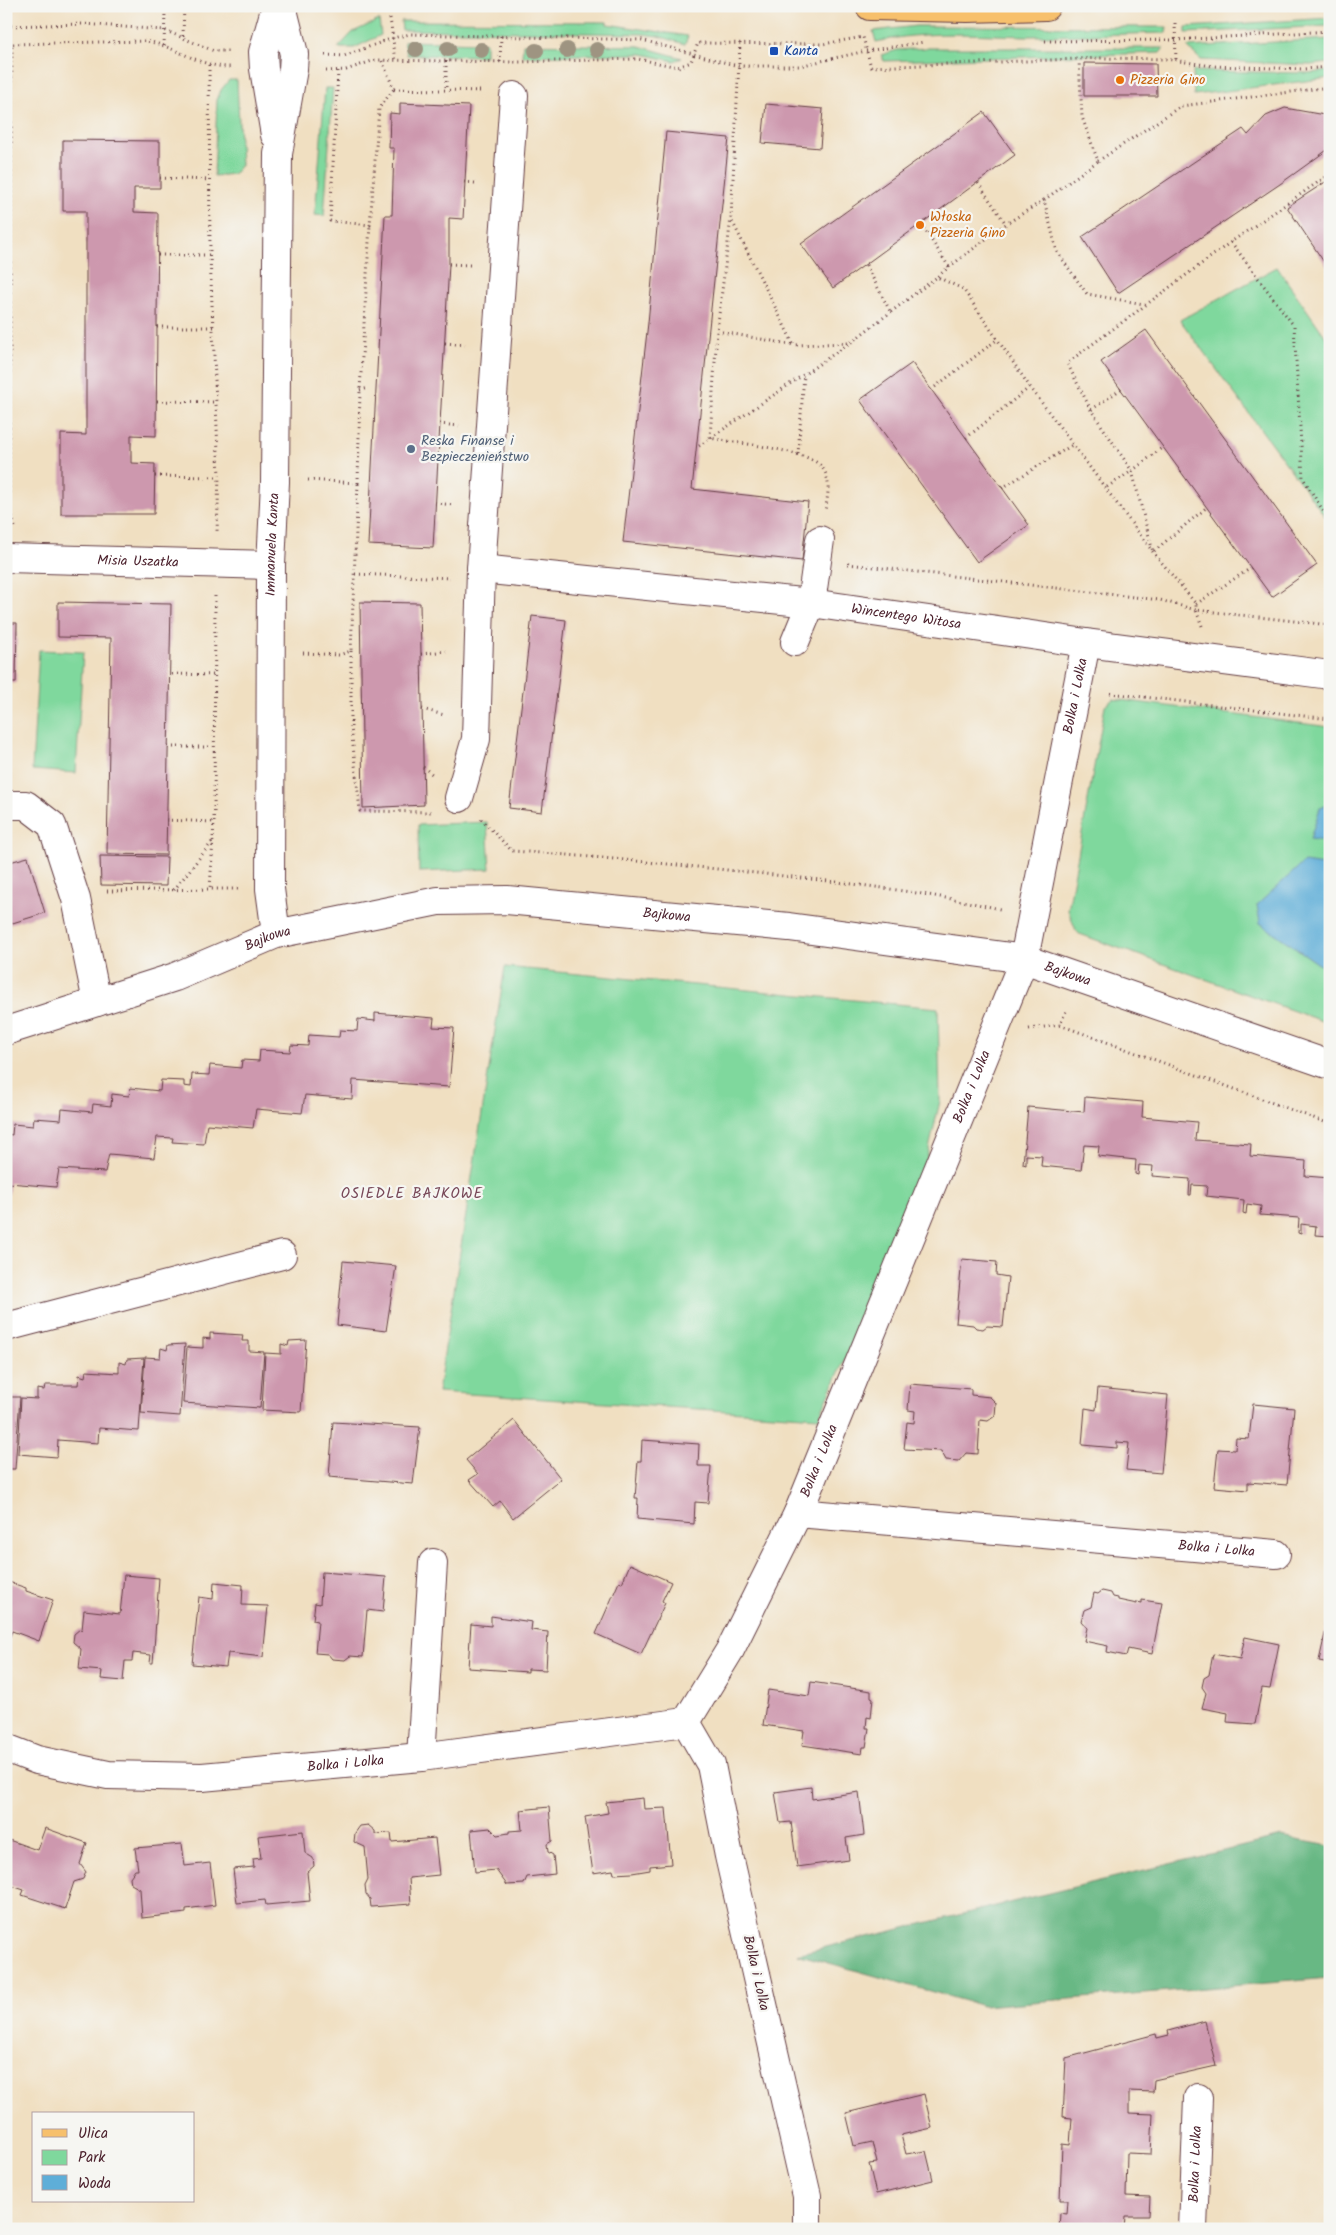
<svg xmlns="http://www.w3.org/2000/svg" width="1336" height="2235" font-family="Kalam,sans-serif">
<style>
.green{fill:#7fd89d;stroke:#647c64}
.forest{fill:#67b884;stroke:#586c58}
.water{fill:#5eaed8;stroke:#546682}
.building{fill:#cd98ae}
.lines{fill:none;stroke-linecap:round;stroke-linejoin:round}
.minor-casing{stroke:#633c42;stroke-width:30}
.major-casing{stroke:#633c42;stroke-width:30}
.path{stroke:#633c42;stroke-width:3;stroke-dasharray:1 4;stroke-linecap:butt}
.minor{stroke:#fff;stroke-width:28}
.major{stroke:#f7c06c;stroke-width:28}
.tree{fill:#9e9481}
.transit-dot{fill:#1a4fb4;stroke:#f6f6f2;stroke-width:2}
.food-dot{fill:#e8710a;stroke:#f6f6f2;stroke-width:2}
.service-dot{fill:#5c6f8a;stroke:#f6f6f2;stroke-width:2}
.labels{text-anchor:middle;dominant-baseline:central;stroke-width:4.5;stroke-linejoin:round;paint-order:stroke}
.transit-label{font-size:14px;fill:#164399;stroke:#f6f6f2;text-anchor:start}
.food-label{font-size:14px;fill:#c56008;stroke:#f6f6f2;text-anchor:start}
.service-label{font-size:14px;fill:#4e5e75;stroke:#f6f6f2;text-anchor:start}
.street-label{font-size:14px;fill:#4a1f2b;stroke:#f6f6f2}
.neighbourhood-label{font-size:15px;letter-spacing:1px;fill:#784959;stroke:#f6f6f2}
</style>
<rect width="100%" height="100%" fill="#f6f6f2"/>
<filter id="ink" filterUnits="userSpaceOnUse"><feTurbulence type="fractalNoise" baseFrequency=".02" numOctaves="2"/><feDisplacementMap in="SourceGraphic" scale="10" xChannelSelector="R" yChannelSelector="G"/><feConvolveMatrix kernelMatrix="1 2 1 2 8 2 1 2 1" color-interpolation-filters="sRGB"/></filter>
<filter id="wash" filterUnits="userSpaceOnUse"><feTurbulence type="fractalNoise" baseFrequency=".0096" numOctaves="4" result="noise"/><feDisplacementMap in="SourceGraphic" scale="20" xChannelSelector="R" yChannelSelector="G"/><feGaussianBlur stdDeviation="1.12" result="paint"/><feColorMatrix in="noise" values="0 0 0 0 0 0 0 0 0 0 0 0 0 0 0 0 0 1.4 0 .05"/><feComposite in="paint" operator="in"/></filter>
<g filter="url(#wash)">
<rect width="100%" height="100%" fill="#f0dfc1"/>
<!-- green -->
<path class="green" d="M1330 18V26L1186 33V27Z
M379 20 381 35 354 48H338L353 32Z
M401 21 607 22V24L688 36 685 44 658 36 643 34 402 30Z
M916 26 1167 27 1166 33C1120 34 1074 36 1028 36 978 35 926 30 876 42L873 31Z
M1330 39V63L1310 65 1201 60 1187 47Z
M404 41 486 43V56L407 55Z
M523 44 639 46 682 58 674 61 642 54 522 56Z
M926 48H1164L1160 53 884 61 881 55 897 50Z
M1193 71 1308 73 1330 71V78L1194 95Z
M229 80H237L241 165 234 174 214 176 217 100 221 90Z
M325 88H333L324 216 315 215Z
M1277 267 1330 343V523L1180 320Z
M39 650 83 652 76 773 32 770Z
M1113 699 1330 727V1024L1077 933 1068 910 1105 706Z
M487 822 490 869 419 872 418 825Z
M505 967 938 1008 940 1101 919 1192 819 1417 438 1392Z"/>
<!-- forest -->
<path class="forest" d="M1281 1837 1330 1846V1978L983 2006 797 1954Z"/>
<!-- water -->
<path class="water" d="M1330 803V842L1310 839 1320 808Z
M1304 862 1330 866V972L1260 923 1257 905Z"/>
<g id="blocks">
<!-- building -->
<path class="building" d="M1084 63 1156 64 1157 96H1084Z
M400 103 469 106 463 219 449 218V264L433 548 368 545 385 215H392L394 148H389L390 113 400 114Z
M766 104 823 109 820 148 762 143Z
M1285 108 1330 116V148L1280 184 1118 293 1082 237 1243 129 1248 135 1266 116Z
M984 112 1015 155 833 288 801 244Z
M666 132 729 138 692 489 808 502 802 561 623 542 648 323Z
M63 140 160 141V188H134V212L158 213 156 436 131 435V463L155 464 154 514H61V434L86 435V211H63Z
M1330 179V271L1287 207Z
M1146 330 1317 565 1272 597 1101 362Z
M912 363 1029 525 977 562 860 400Z
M58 602 171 604 166 855 107 854 111 638 58 637Z
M360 602 420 603 424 805 363 808Z
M532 616 566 620 542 812 509 808Z
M6 623H17L16 683H6Z
M100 856 167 857 166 886 101 885Z
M28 857 45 913 6 925V863Z
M375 1013 434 1018 433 1027 454 1028 449 1087 353 1080 352 1099 305 1095 302 1113 256 1109 253 1128 207 1124 204 1144 172 1142 173 1138 157 1137 154 1158 109 1154 105 1172 59 1169 56 1187 9 1183V1194L6 1193V1134L12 1135 13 1124 33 1126 34 1118 61 1120 62 1109 92 1112 93 1104 111 1106 112 1094 129 1096 130 1088 160 1091 161 1080 184 1081V1086L191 1087 192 1074 209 1075 210 1065 241 1068 242 1060 259 1061 260 1050 290 1052 291 1045 308 1046 309 1035 339 1037 340 1030 357 1031 358 1019 375 1021Z
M1085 1097 1143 1102 1142 1117 1197 1122 1195 1140 1251 1144 1250 1156 1306 1161 1305 1176 1330 1178V1236L1315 1235 1316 1226 1301 1224V1234L1298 1233 1299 1218 1260 1215 1261 1206 1247 1204 1246 1214 1243 1213 1244 1200 1206 1196 1207 1186 1192 1185 1191 1195H1189L1190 1179 1152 1176 1153 1166 1139 1165 1138 1175 1135 1174 1136 1160 1098 1156 1099 1146 1084 1145 1081 1170 1041 1166 1042 1156 1026 1155V1165L1023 1164 1028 1107 1084 1112Z
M962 1259 997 1262 996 1275 1008 1277 1003 1327 987 1326 983 1329 976 1328 973 1325 956 1323Z
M343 1261 396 1266 386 1331 337 1325Z
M210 1333 243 1335 242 1341H249V1351L264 1352 260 1408 183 1403 187 1347 203 1348V1338L210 1339Z
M306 1340 301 1412 262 1410 265 1353 281 1354V1344L288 1346 289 1341Z
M185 1344 180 1416 141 1413 145 1357 160 1358 161 1348 167 1350 168 1345Z
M144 1358 139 1431 99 1428 98 1443 58 1440 57 1457 18 1454 21 1398 37 1399V1389L44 1390 45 1385H78L79 1375 85 1377 86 1371 119 1373V1362L126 1364 127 1359Z
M910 1384 971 1389V1395L990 1397 996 1403 995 1416 988 1421 980 1420 978 1454 966 1453 959 1461 946 1460 941 1451 904 1449 907 1422 914 1423 915 1411 908 1410Z
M1098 1388 1168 1395 1161 1473 1126 1470 1129 1443 1117 1442V1448L1082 1445 1085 1408 1096 1410Z
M6 1397H20L15 1469H6Z
M1253 1404 1294 1408 1287 1485 1248 1482V1490L1214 1487 1218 1449 1235 1450 1236 1438 1249 1439Z
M514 1420 561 1479 513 1518 500 1501 493 1507 469 1480 478 1474 466 1460Z
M333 1422 420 1427 413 1484 329 1477Z
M642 1440 699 1444 698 1466H711L708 1503 695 1502 694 1524 637 1519 638 1498H635L638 1461H641Z
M630 1564 671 1582 662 1601 665 1603 641 1654 596 1634 619 1582 622 1583Z
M322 1572 386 1577 383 1612 367 1610 363 1657 350 1656 345 1660 332 1659 328 1654 315 1653 318 1621 313 1620 315 1603 320 1604Z
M124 1575 159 1578 153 1663H150L151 1655 133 1653 132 1661H125L123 1681 101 1679 102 1671 79 1669 81 1649 73 1642 74 1634 80 1629 82 1630 84 1610 120 1614Z
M6 1581 26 1588V1591L53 1600 39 1641 12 1631 6 1646Z
M214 1582 243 1585 242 1605 268 1606 263 1657 228 1653 226 1667 192 1664 199 1597 213 1599Z
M1102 1591 1111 1593 1113 1597 1118 1598V1600L1137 1604V1602L1142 1603V1600L1162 1603 1152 1654 1128 1649 1126 1656 1107 1652 1108 1646 1084 1641 1087 1628 1081 1621 1084 1610 1091 1607 1094 1593 1098 1594Z
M491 1616 532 1622 531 1630 548 1632 546 1670 528 1669V1672L468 1668 471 1624 491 1626Z
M1329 1616H1330V1663L1319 1661Z
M1245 1637 1279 1644 1270 1689 1262 1688 1255 1724 1227 1722 1228 1713 1202 1708 1206 1693 1202 1687 1204 1678 1209 1675 1213 1654 1240 1659Z
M811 1682 871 1691V1697L873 1698 871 1718 867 1717 866 1728H869L866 1747H863L862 1754 802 1745 804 1731 763 1725 768 1690 809 1696Z
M811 1787 812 1799 859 1792 864 1835 846 1838 849 1860 797 1867 791 1822 780 1823 775 1792Z
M643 1798 644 1809 666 1808 671 1864 650 1866V1870L632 1873 614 1874 613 1870 593 1873 585 1817 608 1813 606 1802Z
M549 1807 552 1841 547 1844 548 1852 553 1855 555 1874 527 1877 524 1884 507 1885 496 1870 475 1872 471 1830 490 1828 497 1835 509 1833V1831L522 1830 520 1810Z
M368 1825 375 1831V1834L391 1833 392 1842 435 1838 439 1875 409 1878 411 1904 371 1907 370 1899 366 1894 365 1885 368 1879 365 1847 354 1842 355 1833 360 1826Z
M45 1828 87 1843 80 1864 86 1872 83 1879 74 1882 65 1909 22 1895 24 1890 6 1884V1839L37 1850Z
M303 1831 305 1853 313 1858 314 1866 307 1872 310 1901 266 1905 265 1900 237 1903 233 1869 254 1867 253 1859 261 1858 258 1836Z
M182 1844 185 1866 210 1863 215 1905 186 1909V1913L142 1918 140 1889 131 1884 130 1877 135 1870H138L135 1848Z
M1205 2021 1216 2066 1154 2080 1153 2092 1129 2091V2113L1153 2114 1151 2154 1127 2153 1126 2196 1150 2197 1149 2216H1125L1124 2229H1059L1060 2213 1067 2214 1068 2200H1060L1062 2144 1070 2145 1072 2118 1063 2117 1066 2058 1156 2034 1157 2038 1169 2035 1168 2031Z
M924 2094 932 2128 901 2135 906 2154 926 2151 933 2180 876 2194 869 2164 877 2163 872 2142 854 2146 846 2113Z"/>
</g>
</g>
<g filter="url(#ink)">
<use href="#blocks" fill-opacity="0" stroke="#633c42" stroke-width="1"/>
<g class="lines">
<defs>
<g id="minor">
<path d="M275 135 264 69 263 52 276 6"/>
<path id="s1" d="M6 558 271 565"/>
<path id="s2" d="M481 569 811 603 1086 643 1330 675"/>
<path d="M795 642 811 603 820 540"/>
<path d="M459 798 476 739 481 569 514 96"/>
<path d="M6 805H26L52 825 76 899 97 1002"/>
<path id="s3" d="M276 934 270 889 271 565 275 482 278 154 293 69 294 54 282 6"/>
<path id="s4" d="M6 1031 175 977 276 934 438 901 507 900 789 927 1024 959 1330 1065"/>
<path d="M6 1327 282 1255"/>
<path id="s5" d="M798 1513 1276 1554"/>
<path id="s6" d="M6 1748 37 1760 108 1775 202 1777 421 1757 686 1722"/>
<path d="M421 1757 433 1563"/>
<path id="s7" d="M807 2229V2196L729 1856 711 1765 686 1722 730 1650 798 1513 1024 959 1086 643"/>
<path id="s8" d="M1193 2229 1198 2098"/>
</g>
<path id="major" d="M870 6 967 8 1046 6"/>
</defs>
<!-- minor casing -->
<use href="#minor" class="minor-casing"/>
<!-- major casing -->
<use href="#major" class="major-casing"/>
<!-- path -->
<path class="path" d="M390 18 396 61
M1175 23 1176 61
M6 26 84 24 164 30 214 51H231
M183 36 184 6
M1045 41 1175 40 1330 31
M740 43 731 218 717 331 710 438C735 443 802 449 820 465 832 477 828 496 825 510
M6 44H12
M164 46 165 12
M325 55 344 56 393 38 410 34 642 40 738 66H799L866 51 924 42
M382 61 394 89
M446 61V91
M500 62 501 36
M209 65 210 255 219 477 217 532
M326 71 346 70 375 60 518 62 638 59 678 67 691 62 698 43 823 44 863 37 871 67 1102 58 1166 59 1212 66 1304 69 1330 67
M338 71 330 221 370 225 379 108 394 89
M394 89 483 91
M1098 161 1181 106 1330 87
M160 178 209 180
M464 182 475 183
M978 183 1006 224
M1044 200 1098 161 1082 117 1079 61
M921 224 949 267 937 277
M1231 242 1294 326 1303 478 1330 522
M158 255H210
M449 264 471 265
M866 265 890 311
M949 267 1006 224 1044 200 1057 252 1087 294 1144 304
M157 327H213
M717 331 794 345 731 219
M445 343 465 345
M1121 389 1091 410 1132 471 1163 447
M360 390 369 388
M931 390 998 339
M157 401 217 402
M1091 410 1067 363 1231 242 1330 174
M439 424 459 426
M966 438 1030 387
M699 446 850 343 794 345
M798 454 804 375
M155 476 219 477
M308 480 358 483 360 390 370 225
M1107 487 1132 471 1153 552 1207 507
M1002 488 1074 444
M435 503 454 505
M15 527 9 506 12 44 146 41C176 46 200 68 232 67
M848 564 1160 600 1196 610V604L1153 552 1030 387 963 289 937 277 850 343
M355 574 450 578
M215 596 214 822 210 889H239
M1196 604 1251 568
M1202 626 1196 610 1330 625
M351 651V727L360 811 432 812
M303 653 339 655 351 651 358 483
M421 654 446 651
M172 674 216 675
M1110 693 1330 719
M422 709 444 715
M168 747H213
M423 767 432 774
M481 819 512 851C590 856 668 864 746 872 831 881 917 890 1000 909
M166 820 214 822
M174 890 212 842
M107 891 210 889
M1060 1025 1330 1124
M1029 1029 1060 1025 1067 1009"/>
<!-- minor -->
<use href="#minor" class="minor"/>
<!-- major -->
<use href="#major" class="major"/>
</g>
<!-- trees -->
<g class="tree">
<circle cx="416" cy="49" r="8"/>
<circle cx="448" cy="49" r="8"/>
<circle cx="481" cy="50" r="8"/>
<circle cx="567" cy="50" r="8"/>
<circle cx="597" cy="50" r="8"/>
<circle cx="536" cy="51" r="8"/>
</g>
</g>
<!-- markers -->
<rect class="transit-dot" x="769" y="46" width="10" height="10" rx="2.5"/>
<g class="food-dot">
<circle cx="1120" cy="80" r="5"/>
<circle cx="920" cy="225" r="5"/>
</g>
<circle class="service-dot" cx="411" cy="449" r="5"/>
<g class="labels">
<!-- transit labels -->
<g class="transit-label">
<text x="784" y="51">Kanta</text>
</g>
<!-- food labels -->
<g class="food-label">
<text x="1130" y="80">Pizzeria Gino</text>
<text x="930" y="217">Włoska<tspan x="930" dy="16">Pizzeria Gino</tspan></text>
</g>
<!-- service labels -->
<g class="service-label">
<text x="421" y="441">Reska Finanse i<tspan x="421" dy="16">Bezpieczenieństwo</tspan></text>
</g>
<!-- street labels -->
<g class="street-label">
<text stroke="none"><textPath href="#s3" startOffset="390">Immanuela Kanta</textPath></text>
<text stroke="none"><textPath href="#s1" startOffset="132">Misia Uszatka</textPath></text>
<text stroke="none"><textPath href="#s2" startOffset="428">Wincentego Witosa</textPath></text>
<text stroke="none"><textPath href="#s7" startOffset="1628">Bolka i Lolka</textPath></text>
<text stroke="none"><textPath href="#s4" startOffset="682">Bajkowa</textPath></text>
<text stroke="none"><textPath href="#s4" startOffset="278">Bajkowa</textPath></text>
<text stroke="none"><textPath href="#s4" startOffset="1088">Bajkowa</textPath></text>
<text stroke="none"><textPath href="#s7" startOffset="1222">Bolka i Lolka</textPath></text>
<text stroke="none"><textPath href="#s7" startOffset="818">Bolka i Lolka</textPath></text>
<text stroke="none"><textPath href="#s5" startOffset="420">Bolka i Lolka</textPath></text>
<text stroke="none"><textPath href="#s6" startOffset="344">Bolka i Lolka</textPath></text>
<text transform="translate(756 1973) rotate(77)">Bolka i Lolka</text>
<text stroke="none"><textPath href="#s8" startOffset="65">Bolka i Lolka</textPath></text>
</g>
<!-- neighbourhood labels -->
<g class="neighbourhood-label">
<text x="412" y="1194">OSIEDLE BAJKOWE</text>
</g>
</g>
<!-- margin -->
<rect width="1336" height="2235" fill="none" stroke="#f6f6f2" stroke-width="25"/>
<!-- legend -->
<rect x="32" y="2112" width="162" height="90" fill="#f6f6f2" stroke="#b1a0a2"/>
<rect x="42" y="2129" width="25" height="8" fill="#f7c06c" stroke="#b1a0a2"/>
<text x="78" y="2138" font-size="15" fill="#4a1f2b">Ulica</text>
<rect x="42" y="2150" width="25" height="15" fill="#7fd89d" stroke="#b1a0a2"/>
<text x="78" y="2162" font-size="15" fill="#4a1f2b">Park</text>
<rect x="42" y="2175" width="25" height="15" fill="#5eaed8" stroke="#b1a0a2"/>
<text x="78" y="2188" font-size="15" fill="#4a1f2b">Woda</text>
</svg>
